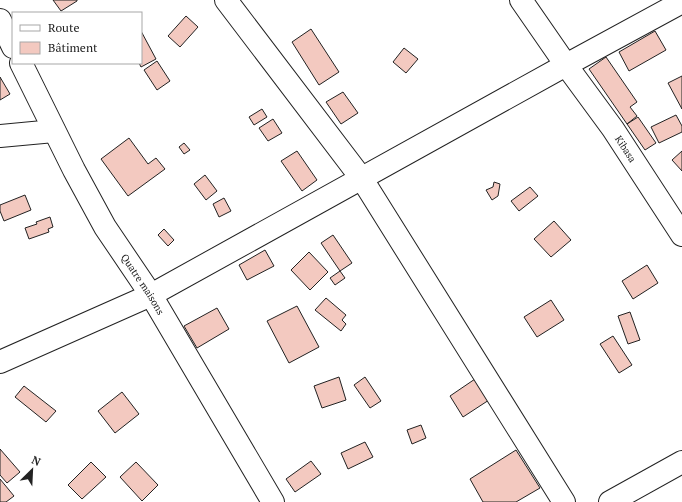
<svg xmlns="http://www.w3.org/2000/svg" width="682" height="502" font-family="'PT Serif',serif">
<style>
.building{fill:#f3c9c0;stroke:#222}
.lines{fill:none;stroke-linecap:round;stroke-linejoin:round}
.minor-casing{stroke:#222;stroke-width:24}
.minor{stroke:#fff;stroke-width:22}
.labels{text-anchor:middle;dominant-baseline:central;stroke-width:3;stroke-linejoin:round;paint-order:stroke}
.street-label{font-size:10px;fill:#222;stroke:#fff}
</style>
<rect width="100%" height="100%" fill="#fff"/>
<!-- building -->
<path class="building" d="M53 0H77V1L61 11Z
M186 16 198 27 180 47 168 36Z
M311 29 339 72 319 85 292 42Z
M141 31 156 59 141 67 139 63H141Z
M655 31 666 50 629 71 619 52Z
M404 48 418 59 406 73 393 62Z
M606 57 637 102 630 107 637 116 627 124 589 69Z
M157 61 170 81 157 90 144 70Z
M682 76V109L668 83Z
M0 77 10 94 0 100Z
M343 92 358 113 341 124 326 102Z
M262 109 267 117 254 125 249 117Z
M676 115 682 126V132L659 143 651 127Z
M638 117 656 143 645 150 627 124Z
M273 119 282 133 268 141 259 128Z
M129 138 148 164 156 158 165 169 128 196 101 159Z
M184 143 190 150 184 154 179 147Z
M297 151 317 180 302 191 281 161Z
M682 151V171L672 160Z
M205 175 217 191 206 200 194 184Z
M494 182 500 184 498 196 492 200 486 190 493 187Z
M530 187 538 196 519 211 511 201Z
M25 195 31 210 4 221 0 211V205Z
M224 198 231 211 219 217 213 204Z
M50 217 53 227 48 229 49 232 29 239 25 228 37 224 36 222Z
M554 221 571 240 551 257 534 239Z
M164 229 174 240 168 246 158 235Z
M333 235 352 263 340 271 321 243Z
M265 250 274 266 247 280 239 265Z
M309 252 328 272 310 290 291 270Z
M647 265 658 283 633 299 622 281Z
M340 271 345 278 335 285 330 278Z
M326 298 346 315 342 320 346 324 341 331 315 310Z
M551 300 564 320 537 337 524 317Z
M297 306 319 347 289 363 267 321Z
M217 308 229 329 197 348 184 326Z
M630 312 640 340 628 344 618 316Z
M613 336 632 365 619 373 600 344Z
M339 377 346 400 322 408 314 386Z
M365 377 381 401 370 408 354 385Z
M475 379 489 400 463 417 450 396Z
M24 386 56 411 46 422 15 397Z
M122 392 139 414 115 433 98 411Z
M421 425 426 438 412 444 407 430Z
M365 442 373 457 348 469 341 453Z
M0 449 20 472 7 483 0 475Z
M516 450 540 488 516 502H483L470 479Z
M311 461 321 474 295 492 286 479Z
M91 462 106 477 82 499 68 485Z
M136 462 158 485 142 501 120 477Z
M0 479 14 496 6 502H0Z"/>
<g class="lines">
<defs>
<g id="minor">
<path d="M226 0 362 179 564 502"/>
<path id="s1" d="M521 0 566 65 613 129 682 235"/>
<path d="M0 20 13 47"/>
<path id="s2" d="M21 63 74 170 105 227 151 295 273 502"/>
<path d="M0 136 54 131"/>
<path d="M0 362 151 295 566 65 682 2"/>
<path d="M610 502 682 462"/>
</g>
</defs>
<!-- minor casing -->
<use href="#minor" class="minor-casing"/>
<!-- minor -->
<use href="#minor" class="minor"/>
</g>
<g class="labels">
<!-- street labels -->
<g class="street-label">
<text stroke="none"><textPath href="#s1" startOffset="182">Kibasa</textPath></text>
<text stroke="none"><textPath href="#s2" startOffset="253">Quatre maisons</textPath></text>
</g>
</g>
<!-- legend -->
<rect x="12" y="12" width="130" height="52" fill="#ffffff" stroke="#a7a7a7"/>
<rect x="20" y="25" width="20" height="6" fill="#ffffff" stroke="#a7a7a7"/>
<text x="48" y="32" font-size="12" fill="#222222">Route</text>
<rect x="20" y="42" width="20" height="12" fill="#f3c9c0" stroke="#a7a7a7"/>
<text x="48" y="52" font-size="12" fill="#222222">Bâtiment</text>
<!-- north arrow -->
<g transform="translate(32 470) rotate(24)" stroke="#ffffff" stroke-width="3" paint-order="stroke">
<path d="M0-3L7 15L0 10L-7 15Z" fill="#222222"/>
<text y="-6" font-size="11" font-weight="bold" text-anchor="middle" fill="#222222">N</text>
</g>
</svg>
